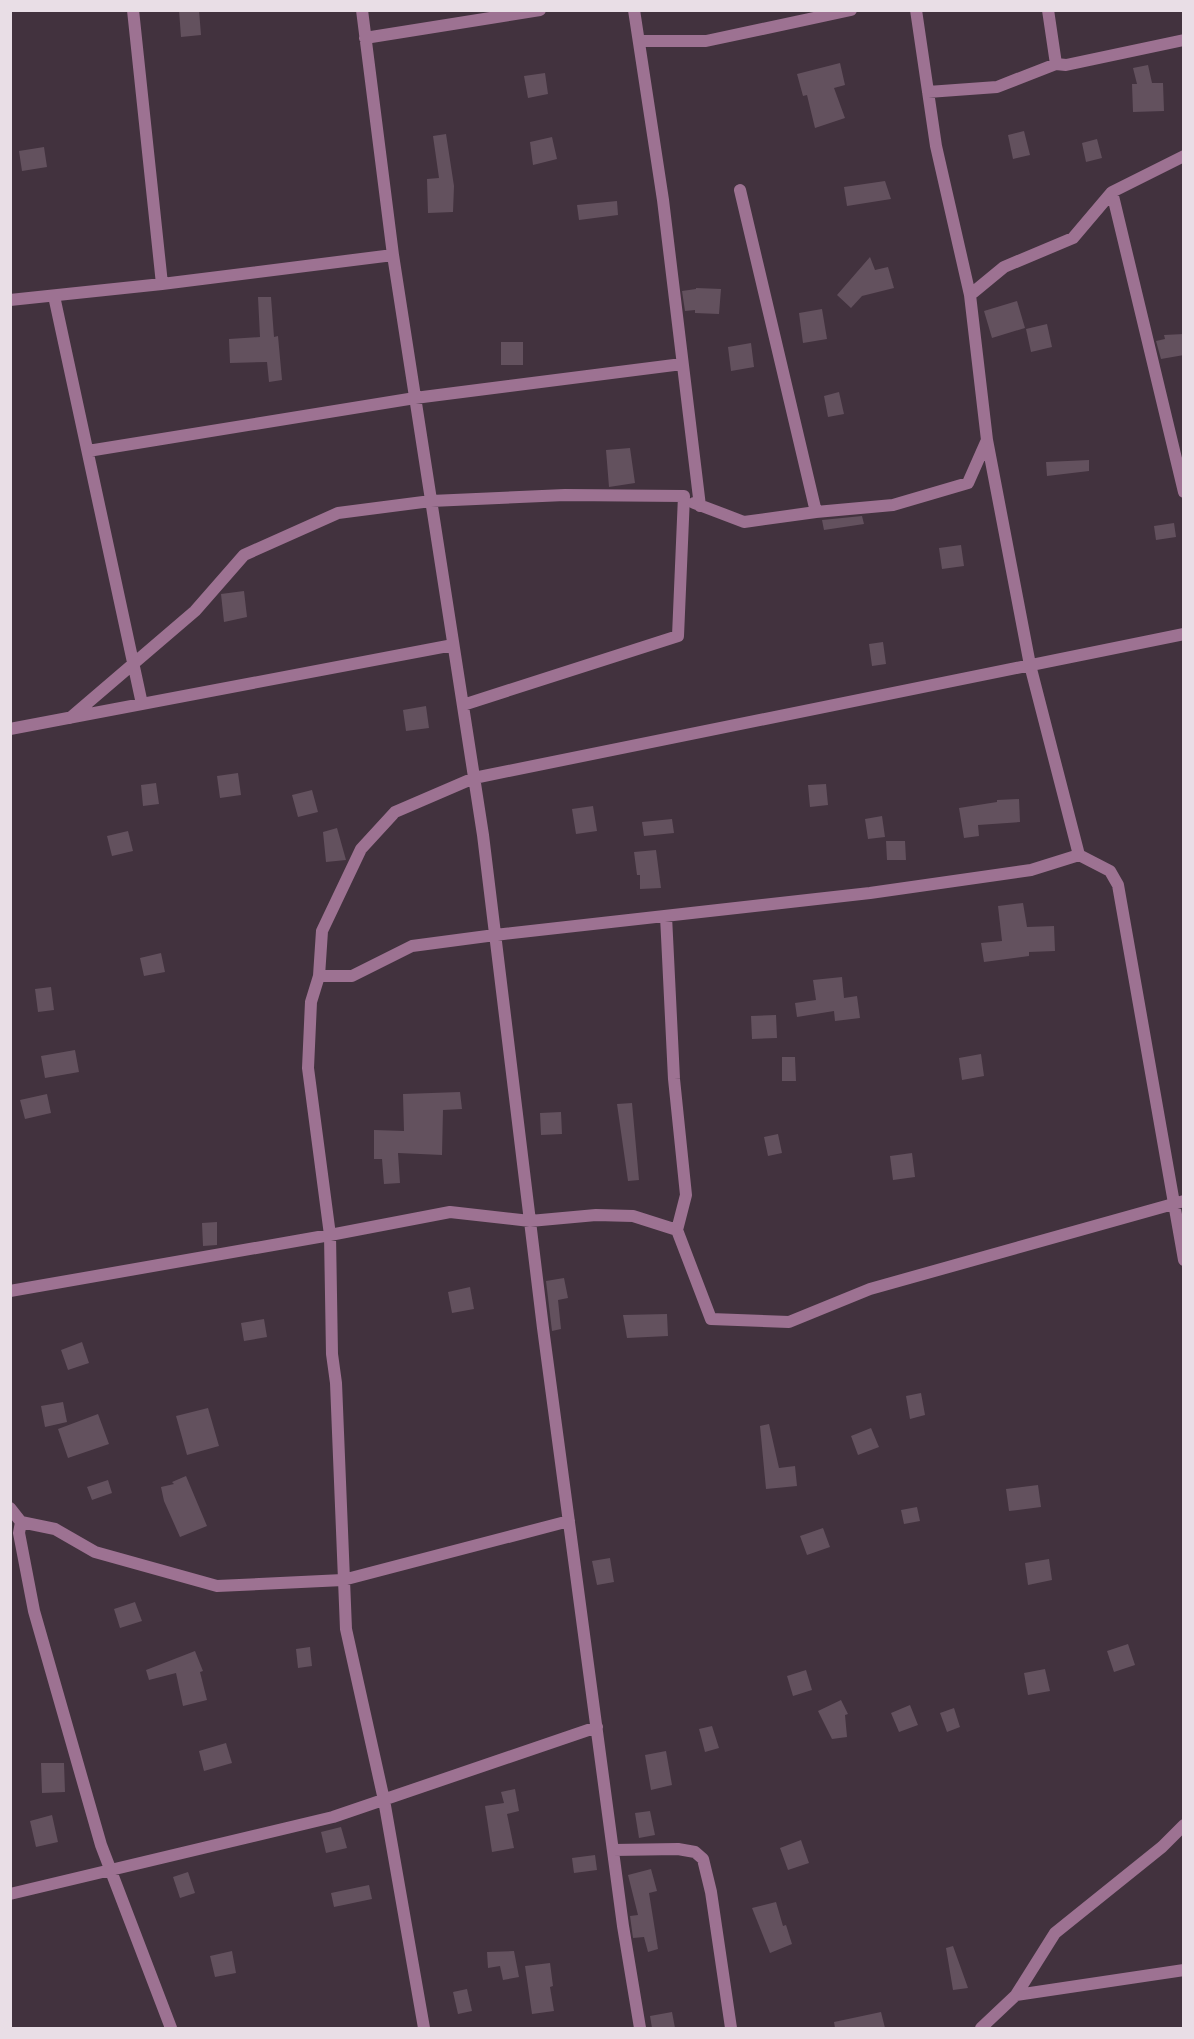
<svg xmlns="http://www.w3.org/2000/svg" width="1194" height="2039" font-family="Commissioner,sans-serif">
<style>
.building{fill:#63515e}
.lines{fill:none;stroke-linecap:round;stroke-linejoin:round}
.street{stroke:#9d7292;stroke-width:12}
</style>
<rect width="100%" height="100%" fill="#42323e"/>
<!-- building -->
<path class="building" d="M179 10H199L201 35 181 37Z
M840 63 845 85 834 88 845 118 815 128 807 95 803 96 797 74Z
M1148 65 1152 83H1163L1164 111 1133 112 1132 84H1137L1133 68Z
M545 73 548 94 528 98 524 76Z
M1024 131 1030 155 1013 159 1008 135Z
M446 134 454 186 453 212 428 213 427 179 439 178 433 136Z
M552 137 557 159 533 165 530 142Z
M1097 139 1102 158 1086 162 1082 143Z
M44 147 47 167 22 171 19 151Z
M885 181 891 199 847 206 844 187Z
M617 201 618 215 579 220 577 205Z
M870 257 875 270 888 267 894 288 862 296 851 308 837 295Z
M696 288 721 289 719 314 695 313V310L685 311 682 291 696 289Z
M258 297H271L274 337 278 336 282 380 269 382 267 362 230 363 229 339 260 337Z
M1017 301 1025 328 992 338 984 311Z
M822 309 827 339 803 343 799 313Z
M1047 324 1052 347 1031 352 1026 329Z
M1184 334V355L1161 359 1156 341 1165 339 1164 335Z
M501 342H523V365H501Z
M751 343 754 367 731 371 728 347Z
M839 392 844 414 828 417 824 396Z
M630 448 635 483 609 487 606 450Z
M1089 460V471L1047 476 1046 462Z
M862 516 864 524 824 530 822 520Z
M1174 523 1176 537 1156 540 1154 526Z
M961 545 964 566 942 569 939 548Z
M244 591 247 617 224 622 221 594Z
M883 642 886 664 872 666 869 644Z
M426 706 429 728 406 731 403 710Z
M238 773 241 795 220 798 217 776Z
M156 783 159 804 143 806 141 785Z
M826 784 828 805 810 807 808 785Z
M312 790 318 812 298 817 292 795Z
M1019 799 1020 822 978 825 979 836 964 838 959 808 997 802V800Z
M593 806 597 831 576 834 572 809Z
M882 816 885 837 868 839 865 819Z
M672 819 674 833 644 836 642 822Z
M337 828 346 860 326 862 323 832Z
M128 831 133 851 112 856 107 836Z
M886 841H905L906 860H887Z
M656 850 661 888 640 889V875H637L634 852Z
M1023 903 1027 927 1054 926 1055 951 1029 952V956L984 962 981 943 1002 941 998 906Z
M161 953 165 972 144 976 140 958Z
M842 977 844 998 857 996 860 1018 835 1021 834 1011 797 1017 795 1003 816 1000 813 980Z
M51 987 54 1010 38 1012 35 989Z
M776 1015 777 1038 752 1039 751 1016Z
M75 1050 79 1072 45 1078 41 1056Z
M981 1054 984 1076 962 1080 959 1058Z
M782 1057H795L796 1081H782Z
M460 1092 462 1109 443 1110 442 1155 398 1153 400 1183 384 1184 382 1159H374V1130L404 1131 403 1094Z
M47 1094 51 1113 25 1119 20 1100Z
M632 1103 639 1180 628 1181 617 1104Z
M561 1112 562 1134 541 1135 540 1113Z
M778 1134 782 1153 768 1156 764 1137Z
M912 1153 915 1177 893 1180 890 1156Z
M217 1222V1245L203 1246 202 1223Z
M564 1278 568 1298 558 1300 561 1329 552 1331 546 1281Z
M470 1287 474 1309 452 1313 448 1292Z
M667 1314 668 1336 627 1338 623 1315Z
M264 1319 267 1337 244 1341 241 1323Z
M82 1342 89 1363 68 1370 61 1350Z
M921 1393 925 1415 910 1419 906 1396Z
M63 1402 67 1422 45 1427 41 1406Z
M208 1408 219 1446 187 1455 176 1416Z
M98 1414 109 1444 68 1458 58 1429Z
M769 1424 779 1468 795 1466 797 1486 766 1489 760 1426Z
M871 1428 879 1447 858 1455 851 1436Z
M186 1476 207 1526 180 1537 164 1501 161 1487 174 1484 172 1482Z
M108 1480 112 1493 92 1500 87 1487Z
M1038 1485 1041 1507 1009 1511 1006 1489Z
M917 1507 920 1521 904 1524 901 1510Z
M823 1528 830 1547 807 1555 800 1536Z
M610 1558 614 1582 597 1585 592 1561Z
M1049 1559 1052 1580 1028 1585 1025 1563Z
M135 1602 142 1621 120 1628 114 1609Z
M1128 1644 1135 1665 1114 1672 1107 1651Z
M310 1647 312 1666 298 1668 296 1649Z
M195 1651 203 1671 200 1672 207 1700 183 1706 176 1673 149 1680 146 1670Z
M1045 1669 1050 1691 1028 1695 1024 1673Z
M806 1670 812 1690 793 1696 787 1676Z
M841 1700 848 1714 845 1715 847 1737 832 1739 818 1711Z
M910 1705 918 1725 899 1732 891 1713Z
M954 1708 960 1727 947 1732 940 1713Z
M712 1726 719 1748 705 1752 699 1729Z
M226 1743 232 1763 204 1771 199 1751Z
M666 1751 672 1785 651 1790 645 1755Z
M41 1763H64L65 1792 42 1793Z
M515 1789 519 1811 507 1814 514 1848 492 1852 485 1806 504 1803 501 1792Z
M650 1811 655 1835 639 1838 635 1813Z
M52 1815 58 1842 36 1847 30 1821Z
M341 1827 347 1848 326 1853 321 1832Z
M801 1840 809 1863 788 1870 780 1848Z
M595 1855 597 1870 574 1873 572 1858Z
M651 1869 657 1891 649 1893 658 1949 648 1952 644 1937 633 1938 630 1916 638 1915 628 1875Z
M188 1872 195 1893 180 1898 173 1877Z
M369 1885 372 1899 334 1907 331 1893Z
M776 1902 783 1926 786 1925 792 1944 770 1953 752 1908Z
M953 1946 968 1988 953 1990 946 1948Z
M232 1951 236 1973 215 1977 210 1956Z
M514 1951 519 1977 503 1980 500 1966 488 1968 487 1952Z
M550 1963 553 1986 550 1987 554 2011 532 2014 525 1966Z
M467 1989 472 2011 458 2014 453 1992Z
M672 2012 675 2028H652L650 2016Z
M881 2012 885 2028H835L834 2022Z"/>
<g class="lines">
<!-- street -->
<path class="street" d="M133 10 162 284
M362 10 393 255 483 835 543 1328 623 1926 640 2028
M634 10 663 200 700 506
M916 10 936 146 970 295 987 440 1030 665 1079 855
M1048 10 1056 64
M365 38 540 10
M639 41H706L851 10
M928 92 997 87 1056 64 1066 65 1184 40
M740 190 816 512
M1112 192 1184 492
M970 295 1004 267 1073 238 1112 192 1184 156
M54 296 142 704
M10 300 162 284 393 255
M88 451 415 398 682 364
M694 503 744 522 816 512 893 505 968 483 987 440
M70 718 195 611 244 555 338 513 431 501 565 495 684 496 678 636 463 705
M10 729 453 645
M666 916 674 1079 686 1195 677 1230 711 1319 789 1322 870 1289 1184 1201
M319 976H352L412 946 495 935 870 893 1031 870 1079 855 1110 871 1118 885 1184 1260
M10 1291 330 1235 450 1212 530 1221 596 1215 633 1216 677 1230
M10 1508 21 1522 19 1533 34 1611 101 1845 171 2028
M21 1522 55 1529 95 1552 217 1586 343 1580 569 1521
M613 1850 678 1849 695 1852 703 1859 711 1892 731 2028
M10 1894 333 1817 597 1727
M1016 1995 1184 1970
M424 2028 384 1800 346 1629 336 1383 332 1354 330 1235 308 1068 311 1002 319 976 322 931 361 849 395 812 474 778 1184 634
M981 2028 1016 1995 1055 1933 1162 1847 1184 1825"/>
</g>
<!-- border -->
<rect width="1194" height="2039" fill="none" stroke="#e9dee6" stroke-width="24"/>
</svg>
